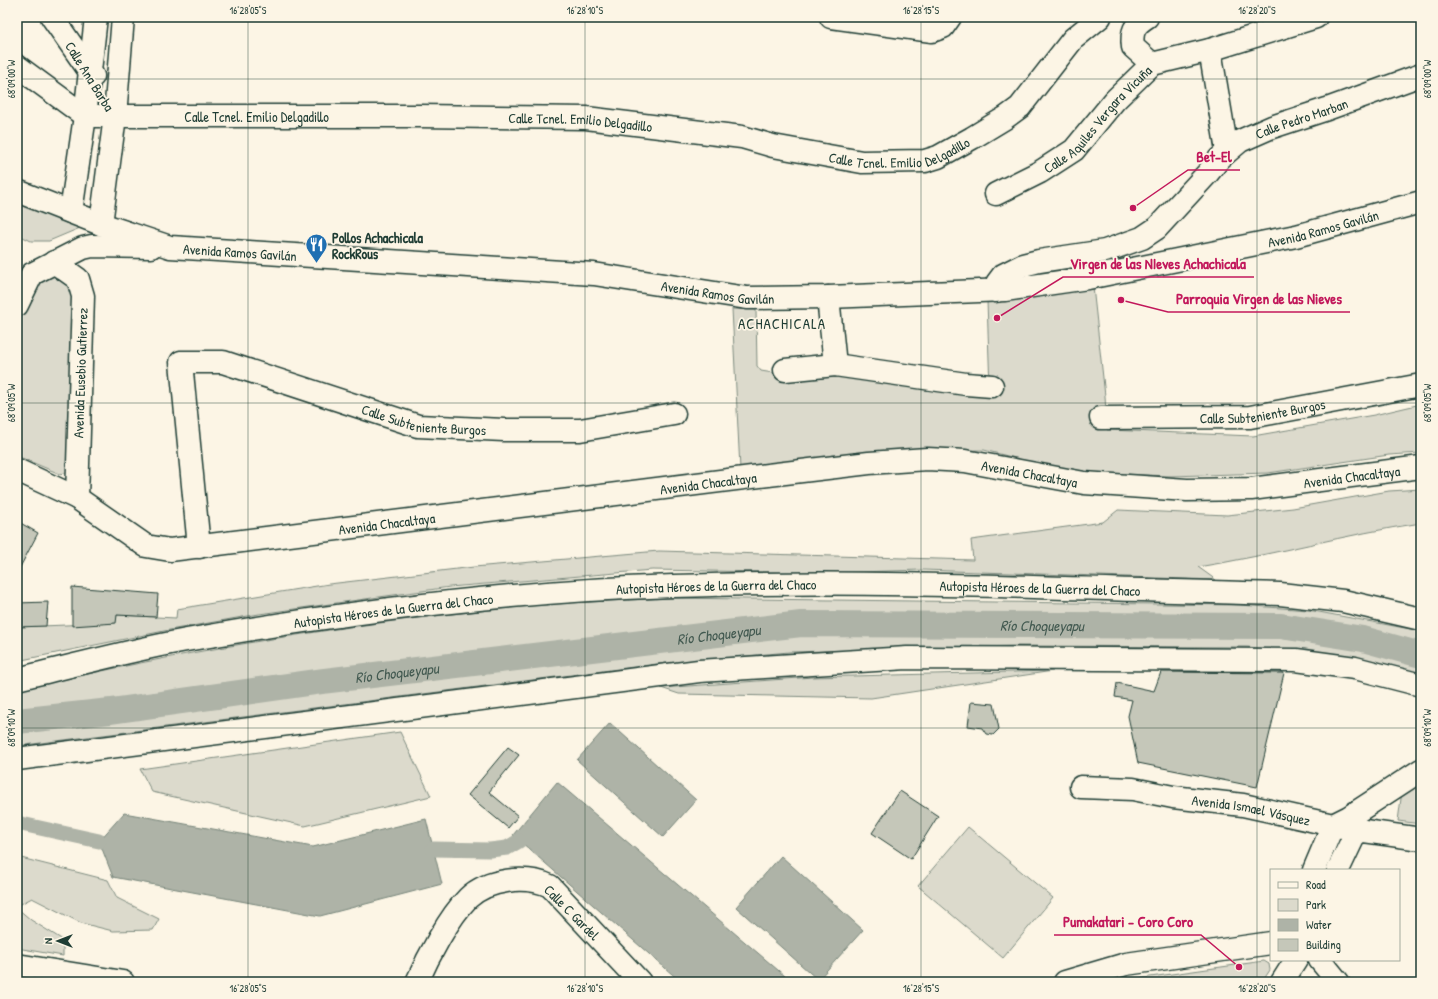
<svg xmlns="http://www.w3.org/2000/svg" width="1438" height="999" font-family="'Patrick Hand',sans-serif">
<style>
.green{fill:#dcdacc;stroke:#7e8c80}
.water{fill:#aeb3a7;stroke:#758479}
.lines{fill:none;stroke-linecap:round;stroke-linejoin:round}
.canal{stroke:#aeb3a7;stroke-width:15}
.river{stroke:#aeb3a7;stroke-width:26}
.building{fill:#c5c7b9;stroke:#1f3d34}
.minor-casing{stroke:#1f3d34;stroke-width:25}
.major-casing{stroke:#1f3d34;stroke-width:25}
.highway-casing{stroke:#1f3d34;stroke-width:25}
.minor{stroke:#fcf5e5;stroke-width:22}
.major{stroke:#fcf5e5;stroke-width:22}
.highway{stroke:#fcf5e5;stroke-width:22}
.ticks{fill:none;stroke:#1f3d34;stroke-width:1;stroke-opacity:0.45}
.labels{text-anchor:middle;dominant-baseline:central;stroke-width:3.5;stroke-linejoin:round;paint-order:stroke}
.street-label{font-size:14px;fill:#1f3d34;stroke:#fcf5e5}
.poi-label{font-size:14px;font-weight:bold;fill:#1f3d34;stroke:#fcf5e5;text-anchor:start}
.neighbourhood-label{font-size:15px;letter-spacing:1px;fill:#1f3d34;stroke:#fcf5e5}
.water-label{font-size:15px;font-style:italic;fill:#435a51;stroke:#fcf5e5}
.leader{fill:none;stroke:#c2185b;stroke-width:1.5}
.callout-dot{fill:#c2185b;stroke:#fcf5e5;stroke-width:1.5}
.callout-label{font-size:15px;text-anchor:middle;font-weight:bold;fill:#c2185b;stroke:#fcf5e5;stroke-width:3.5;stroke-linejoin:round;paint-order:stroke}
.neatline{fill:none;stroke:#1f3d34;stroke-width:1.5}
.ticks-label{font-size:10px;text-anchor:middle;fill:#1f3d34}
</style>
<rect width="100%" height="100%" fill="#fcf5e5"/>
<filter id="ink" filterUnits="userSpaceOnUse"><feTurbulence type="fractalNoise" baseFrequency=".025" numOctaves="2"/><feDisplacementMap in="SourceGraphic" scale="8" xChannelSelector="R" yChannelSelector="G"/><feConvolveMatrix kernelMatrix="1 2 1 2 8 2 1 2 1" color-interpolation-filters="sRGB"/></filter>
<g filter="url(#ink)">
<!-- green -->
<path class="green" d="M17 182 136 223 99 220 49 241H31L17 234Z
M56 273 75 288 68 470 65 473 60 474 17 456V319L35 283Z
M1093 287 1105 396 1107 430 1253 436 1374 415 1421 404V453L1389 455 1268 473 1171 476 1070 472 984 450 928 451 740 469 732 309 756 310 757 366 761 371 785 375 834 371 990 389 987 301Z
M1421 489V523C1346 534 1273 555 1198 567L1216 580 922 570 824 573 652 570 450 587 259 614 164 631 17 661V627L115 623 117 615 176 618 177 609 329 584 474 567 659 551 973 560 971 540 1103 522 1118 510 1227 515 1293 508 1389 491Z
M668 598 1240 605 1308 610 1421 631V648L1357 631 1282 618 1085 614 799 615 589 639 63 706 17 710V690C182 651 350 623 519 607 569 602 618 601 668 598Z
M800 635 1264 636 1363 649 1421 664V676L1315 653 1247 647 1016 646 789 652 657 664 17 746V729Z
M1053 671 871 698 679 694 661 688 813 677Z
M400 732 431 796 305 826 152 792 140 769Z
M1421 780V824L1398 821 1402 791Z
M968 827 1053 898 1003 958 918 886Z
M17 857 108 880 117 898 159 919 153 930 113 931 81 923 32 898 17 906Z
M17 908 31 920 63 940V956L17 948Z
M1264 961 1269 964 1270 970 1262 982H1139L1129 980Z"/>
<!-- water -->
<path class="water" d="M610 723 696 800 663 837 577 760Z
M557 782 792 982H681L513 835Z
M124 813 313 847 426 819 442 884 320 916 113 877 99 841Z
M781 856 863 930 818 980 736 907Z"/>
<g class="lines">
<!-- canal -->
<path class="canal" d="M17 823 99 841
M433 849 490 850 507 848 519 841"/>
<!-- river -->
<path class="river" id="s1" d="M17 721 111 711 323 681 801 624 1281 626 1363 639 1421 655"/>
</g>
<!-- building -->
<path class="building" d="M17 521 38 533 17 573Z
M72 587 158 594 156 617 117 615 116 623 72 626Z
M48 602 46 626 17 627V603Z
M1161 672 1284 673 1257 787 1138 763 1128 716 1132 700 1115 697 1117 683 1154 691Z
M971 702 994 704 999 729 993 735 986 734 982 728 968 726Z
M508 747 519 755 489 792 518 816 508 828 468 795Z
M900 791 938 816 911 859 872 833Z"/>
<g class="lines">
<defs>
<g id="minor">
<path d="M52 17 93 76"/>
<path d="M831 17 932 31 943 27 950 17"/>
<path d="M1147 17C1134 25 1131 32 1133 47L1152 64"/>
<path d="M1210 50 1227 151"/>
<path id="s2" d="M17 66 85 116H419L586 118 742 137 773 146 862 162 925 161 938 157 972 138 1005 118 1020 107 1073 39 1100 17"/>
<path id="s3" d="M17 191 101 224 170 247 594 274 747 298 828 297 1005 290 1088 278 1296 236 1421 202"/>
<path id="s4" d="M996 194 1040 172 1074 150 1115 100 1152 64 1210 50 1316 17"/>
<path d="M71 212 85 116 96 17"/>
<path d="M101 224 115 116 123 17"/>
<path d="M54 262 78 279 83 296 77 498"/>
<path d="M32 274 83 248 92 246 151 247"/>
<path id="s5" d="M996 291 997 283 1003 275 1023 265 1039 261 1105 251 1142 238 1157 228 1207 174 1220 158 1240 141 1272 127 1327 109 1421 75"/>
<path d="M828 297 835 365"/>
<path d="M17 305 32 274"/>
<path d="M785 370 835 365 966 384 992 386"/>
<path id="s6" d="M1101 418 1250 417 1421 385"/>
<path id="s7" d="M17 470 77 498 146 546 170 550 768 475 869 463 927 459 965 461 1084 483 1187 490 1251 489 1421 467"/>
<path id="s8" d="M199 547 181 362H223L418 426 504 430H580L674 414"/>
<path id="s9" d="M1081 787 1133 789 1173 797 1243 805 1333 825 1349 817 1421 770"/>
<path d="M1320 960 1338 982"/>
<path d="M417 982C428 957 449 917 468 898 488 879 526 875 550 886L640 982"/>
<path d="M1282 982 1296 960"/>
</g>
<path id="major" d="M1314 870 1333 825 1357 830 1421 839
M1338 870 1357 830
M17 965 123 982
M1065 982 1126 964 1271 943"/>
<g id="highway">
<path id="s10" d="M17 679C77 665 137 648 198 638 353 611 516 591 673 586 875 579 1078 589 1280 594L1343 601 1421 619"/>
<path d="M17 759 699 671 907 658 1296 660 1355 668 1421 685"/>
</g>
</defs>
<!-- minor casing -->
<use href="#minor" class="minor-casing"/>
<!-- major casing -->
<use href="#major" class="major-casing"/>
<!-- highway casing -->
<use href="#highway" class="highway-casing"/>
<!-- minor -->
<use href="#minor" class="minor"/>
<!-- major -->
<use href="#major" class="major"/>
<!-- highway -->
<use href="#highway" class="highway"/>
</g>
</g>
<!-- ticks -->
<path class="ticks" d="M248 17V982M585 17V982M921 17V982M1257 17V982M17 79H1421M17 403H1421M17 728H1421"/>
<!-- icons -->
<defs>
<symbol id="restaurant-pin" viewBox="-11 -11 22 30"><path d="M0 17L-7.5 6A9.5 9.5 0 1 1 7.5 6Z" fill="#1f6fb2" stroke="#fcf5e5"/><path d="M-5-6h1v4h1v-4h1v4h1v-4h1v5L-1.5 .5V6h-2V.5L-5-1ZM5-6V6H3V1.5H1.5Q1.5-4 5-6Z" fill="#fff"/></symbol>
</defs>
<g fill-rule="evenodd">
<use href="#restaurant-pin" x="304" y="232" width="25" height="34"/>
</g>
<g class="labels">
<!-- street labels -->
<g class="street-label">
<text transform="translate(90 76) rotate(58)">Calle Ana Barba</text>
<text stroke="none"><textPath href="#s2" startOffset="256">Calle Tcnel. Emilio Delgadillo</textPath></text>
<text stroke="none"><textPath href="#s4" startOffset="128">Calle Aquiles Vergara Vicuña</textPath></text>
<text stroke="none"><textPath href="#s5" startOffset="367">Calle Pedro Marban</textPath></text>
<text stroke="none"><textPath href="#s2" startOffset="580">Calle Tcnel. Emilio Delgadillo</textPath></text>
<text stroke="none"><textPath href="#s2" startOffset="904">Calle Tcnel. Emilio Delgadillo</textPath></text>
<text stroke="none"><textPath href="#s3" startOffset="1325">Avenida Ramos Gavilán</textPath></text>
<text stroke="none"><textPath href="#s3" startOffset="233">Avenida Ramos Gavilán</textPath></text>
<text stroke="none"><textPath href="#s3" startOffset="713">Avenida Ramos Gavilán</textPath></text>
<text transform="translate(80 373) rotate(-88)">Avenida Eusebio Gutierrez</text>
<text stroke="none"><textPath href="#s6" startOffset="162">Calle Subteniente Burgos</textPath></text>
<text stroke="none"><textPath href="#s8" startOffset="438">Calle Subteniente Burgos</textPath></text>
<text stroke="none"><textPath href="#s7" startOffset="1041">Avenida Chacaltaya</textPath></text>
<text stroke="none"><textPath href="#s7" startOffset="1365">Avenida Chacaltaya</textPath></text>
<text stroke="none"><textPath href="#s7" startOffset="717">Avenida Chacaltaya</textPath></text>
<text stroke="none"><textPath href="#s7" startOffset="393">Avenida Chacaltaya</textPath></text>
<text stroke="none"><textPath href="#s10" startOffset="707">Autopista Héroes de la Guerra del Chaco</textPath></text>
<text stroke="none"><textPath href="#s10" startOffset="1031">Autopista Héroes de la Guerra del Chaco</textPath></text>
<text stroke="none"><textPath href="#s10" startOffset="383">Autopista Héroes de la Guerra del Chaco</textPath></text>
<text stroke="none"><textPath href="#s9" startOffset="172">Avenida Ismael Vásquez</textPath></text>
<text transform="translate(572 912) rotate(45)">Calle C Gardel</text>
</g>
<!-- poi labels -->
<g class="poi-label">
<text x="332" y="237">Pollos Achachicala<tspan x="332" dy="16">RockRous</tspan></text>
</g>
<!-- neighbourhood labels -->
<g class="neighbourhood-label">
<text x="782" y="323">ACHACHICALA</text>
</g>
<!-- water labels -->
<g class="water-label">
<text stroke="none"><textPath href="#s1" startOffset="1031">Río Choqueyapu</textPath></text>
<text stroke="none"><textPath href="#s1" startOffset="707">Río Choqueyapu</textPath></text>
<text stroke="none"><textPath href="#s1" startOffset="383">Río Choqueyapu</textPath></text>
</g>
</g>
<!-- callouts -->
<path class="leader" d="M1133 208L1188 170H1240M997 318L1063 277H1254M1121 300L1168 312H1350M1239 967L1201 935H1054"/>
<g class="callout-dot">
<circle cx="1133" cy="208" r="4"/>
<circle cx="997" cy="318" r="4"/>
<circle cx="1121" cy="300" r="4"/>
<circle cx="1239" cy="967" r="4"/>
</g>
<g class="callout-label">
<text x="1214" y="162">Bet-El</text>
<text x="1158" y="269">Virgen de las NIeves Achachicala</text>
<text x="1259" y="304">Parroquia Virgen de las Nieves</text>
<text x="1128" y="927">Pumakatari - Coro Coro</text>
</g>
<!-- margin -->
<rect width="1438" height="999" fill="none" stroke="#fcf5e5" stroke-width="44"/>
<!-- legend -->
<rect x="1270" y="869" width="130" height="92" fill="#fcf5e5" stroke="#a4ab9e"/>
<rect x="1278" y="882" width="20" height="6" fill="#fcf5e5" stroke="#a4ab9e"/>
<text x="1306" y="889" font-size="12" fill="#1f3d34">Road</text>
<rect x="1278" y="899" width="20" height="12" fill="#dcdacc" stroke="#a4ab9e"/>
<text x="1306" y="909" font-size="12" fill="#1f3d34">Park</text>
<rect x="1278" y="919" width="20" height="12" fill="#aeb3a7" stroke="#a4ab9e"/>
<text x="1306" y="929" font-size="12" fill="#1f3d34">Water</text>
<rect x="1278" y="939" width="20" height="12" fill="#c5c7b9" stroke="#a4ab9e"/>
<text x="1306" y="949" font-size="12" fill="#1f3d34">Building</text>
<!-- north arrow -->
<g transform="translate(58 941) rotate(270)" stroke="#fcf5e5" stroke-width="3" paint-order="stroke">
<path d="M0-3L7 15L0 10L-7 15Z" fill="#1f3d34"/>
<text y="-6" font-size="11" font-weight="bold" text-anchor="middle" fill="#1f3d34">N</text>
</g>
<rect x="22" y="22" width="1394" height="955" class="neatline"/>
<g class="ticks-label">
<text x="248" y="14">16°28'05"S</text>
<text x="585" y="14">16°28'10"S</text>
<text x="921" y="14">16°28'15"S</text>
<text x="1257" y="14">16°28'20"S</text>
<text transform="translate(1427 79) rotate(-90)" y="4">68°09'00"W</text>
<text transform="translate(11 79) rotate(-90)" y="4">68°09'00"W</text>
<text transform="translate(1427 403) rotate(-90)" y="4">68°09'05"W</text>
<text transform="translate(11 403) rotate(-90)" y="4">68°09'05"W</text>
<text transform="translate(1427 728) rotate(-90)" y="4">68°09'10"W</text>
<text transform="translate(11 728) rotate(-90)" y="4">68°09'10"W</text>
<text x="248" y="992">16°28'05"S</text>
<text x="585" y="992">16°28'10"S</text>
<text x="921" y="992">16°28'15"S</text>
<text x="1257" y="992">16°28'20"S</text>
</g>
</svg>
